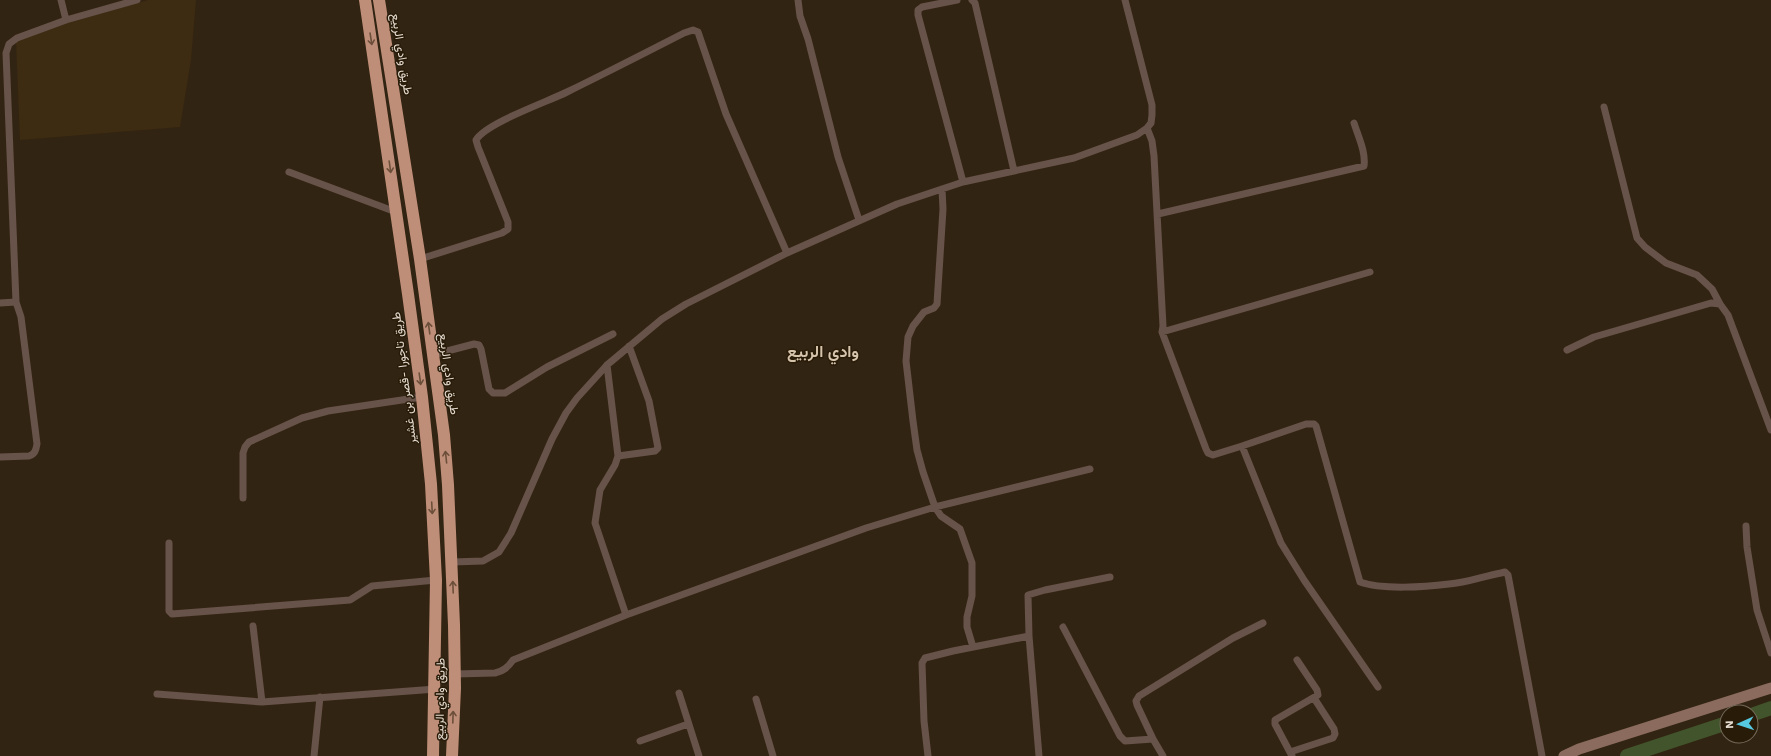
<svg xmlns="http://www.w3.org/2000/svg" width="1771" height="756" font-family="'Work Sans',Vazirmatn,sans-serif">
<style>
.built{fill:#3d2b12}
.lines{fill:none;stroke-linecap:round;stroke-linejoin:round}
.river{stroke:#42542c;stroke-width:14}
.street{stroke:#67534a;stroke-width:7}
.secondary{stroke:#8a6b5d;stroke-width:11}
.highway{stroke:#bf8e78;stroke-width:12}
.oneway{stroke:#6c4f3a}
.labels{text-anchor:middle;dominant-baseline:central;stroke-width:3;stroke-linejoin:round;paint-order:stroke}
.street-label{font-size:12px;fill:#e6ddd2;stroke:#281b08}
.district-label{font-size:16px;font-weight:bold;fill:#d6c4ad;stroke:#281b08}
</style>
<rect width="100%" height="100%" fill="#322412"/>
<!-- built -->
<path class="built" d="M148 0H196L191 60 180 127 20 140 16 42 36 32Z"/>
<g class="lines">
<!-- river -->
<path class="river" d="M1751 715 1771 708
M1627 756 1727 723"/>
<!-- street -->
<path class="street" d="M61 0 66 20
M798 0 800 16 808 39 838 157 859 220
M957 0 922 7 918 10V15L963 182
M972 0 975 3 1014 171
M1604 107 1637 238 1645 247 1666 263 1697 275 1712 289 1720 304
M1147 128 1152 141 1154 156 1163 326 1162 332 1206 449 1208 453 1213 455 1242 446 1281 543 1304 580 1378 687
M289 172 396 212
M942 189 943 209 937 304 934 308 924 312 913 326 908 337 906 361 913 421 917 450 923 472 935 507 941 516 960 529 972 563V596L967 617V627L973 647
M1158 214 1364 166C1366 152 1358 136 1354 123
M420 259 502 233 508 229V222L478 147 476 140C486 123 547 102 567 92 606 73 645 53 684 33L693 30 698 32 726 114 787 253
M0 303 16 302
M1162 332 1370 272
M1567 350 1594 337 1711 303 1720 304 1728 315 1771 430
M432 355 474 344 479 345 481 349 489 389 493 393H505L547 367 613 334
M607 365 618 456 615 465 600 490 595 523 626 615
M1242 446 1306 424H1314L1316 426 1360 582C1382 590 1425 587 1449 584 1467 583 1484 576 1501 573L1505 572 1508 575 1542 756
M618 456 655 451 658 448 649 401 629 346
M0 457 29 456C35 454 36 450 37 444L21 317 16 302 6 53 9 44 17 38 66 20 137 0
M243 498V453L245 447 249 442 302 418 328 411 422 397
M1746 526 1747 547 1757 610 1771 653
M169 543V611L172 614 350 600 372 586 436 580
M452 562 483 561 499 552 511 533 552 439 566 413 577 398 607 365 662 319 686 304 787 253 897 204 963 182 1074 158 1137 135 1147 128 1151 123 1152 115V105L1125 0
M253 626 262 702
M1063 627 1120 736 1125 741 1153 739 1163 756
M455 674 495 673C504 671 508 667 513 660L626 615 866 528 935 507 1090 469
M679 693 699 756
M157 694 262 702 436 689
M756 699 773 756
M1153 739 1137 705 1136 701 1139 696 1233 638 1263 623
M640 741 688 724
M1290 752 1333 738 1335 734 1334 729 1314 698
M314 756 320 697
M928 756 924 721 922 663 925 658 953 651 1029 636
M1039 756 1029 636 1028 595 1045 590 1110 577
M1292 756 1275 724V720L1318 695 1317 690 1297 660"/>
<!-- secondary -->
<path class="secondary" d="M1564 756 1579 749 1771 688"/>
<!-- highway -->
<path class="highway" d="M365 0 408 294 422 397 431 484 436 580 433 756
M379 0 420 259 444 435 448 485 454 625 455 688 452 756"/>
</g>
<!-- one-way arrows -->
<defs><path id="oneway-shaft" d="M-6 0H5M1.5-3L5.5 0L1.5 3" fill="none" stroke-width="1.6" stroke-linecap="round" stroke-linejoin="round"/></defs>
<g class="oneway">
<use href="#oneway-shaft" transform="translate(371 39) rotate(81)"/>
<use href="#oneway-shaft" transform="translate(390 167) rotate(82)"/>
<use href="#oneway-shaft" transform="translate(429 328) rotate(-98)"/>
<use href="#oneway-shaft" transform="translate(420 379) rotate(82)"/>
<use href="#oneway-shaft" transform="translate(446 457) rotate(-96)"/>
<use href="#oneway-shaft" transform="translate(432 508) rotate(87)"/>
<use href="#oneway-shaft" transform="translate(453 587) rotate(-92)"/>
<use href="#oneway-shaft" transform="translate(453 717) rotate(-88)"/>
</g>
<g class="labels">
<!-- street labels -->
<g class="street-label">
<text transform="translate(402 54) rotate(81)">طريق وادي الربيع</text>
<text transform="translate(449 374) rotate(82)">طريق وادي الربيع</text>
<text transform="translate(404 378) rotate(-97)">طريق تاجورا -قصر بن غشير</text>
<text transform="translate(440 699) rotate(-89)">طريق وادي الربيع</text>
</g>
<!-- district labels -->
<g class="district-label">
<text x="823" y="351">وادي الربيع</text>
</g>
</g>
<!-- north arrow -->
<g transform="translate(1739 724) rotate(267)"><circle r="19" fill="#281b08" stroke="#746959"/>
<path d="M0-3L7 15L0 10L-7 15Z" fill="#56c9e1"/>
<text y="-6" font-size="11" font-weight="bold" text-anchor="middle" fill="#e6ddd2">N</text>
</g>
</svg>
